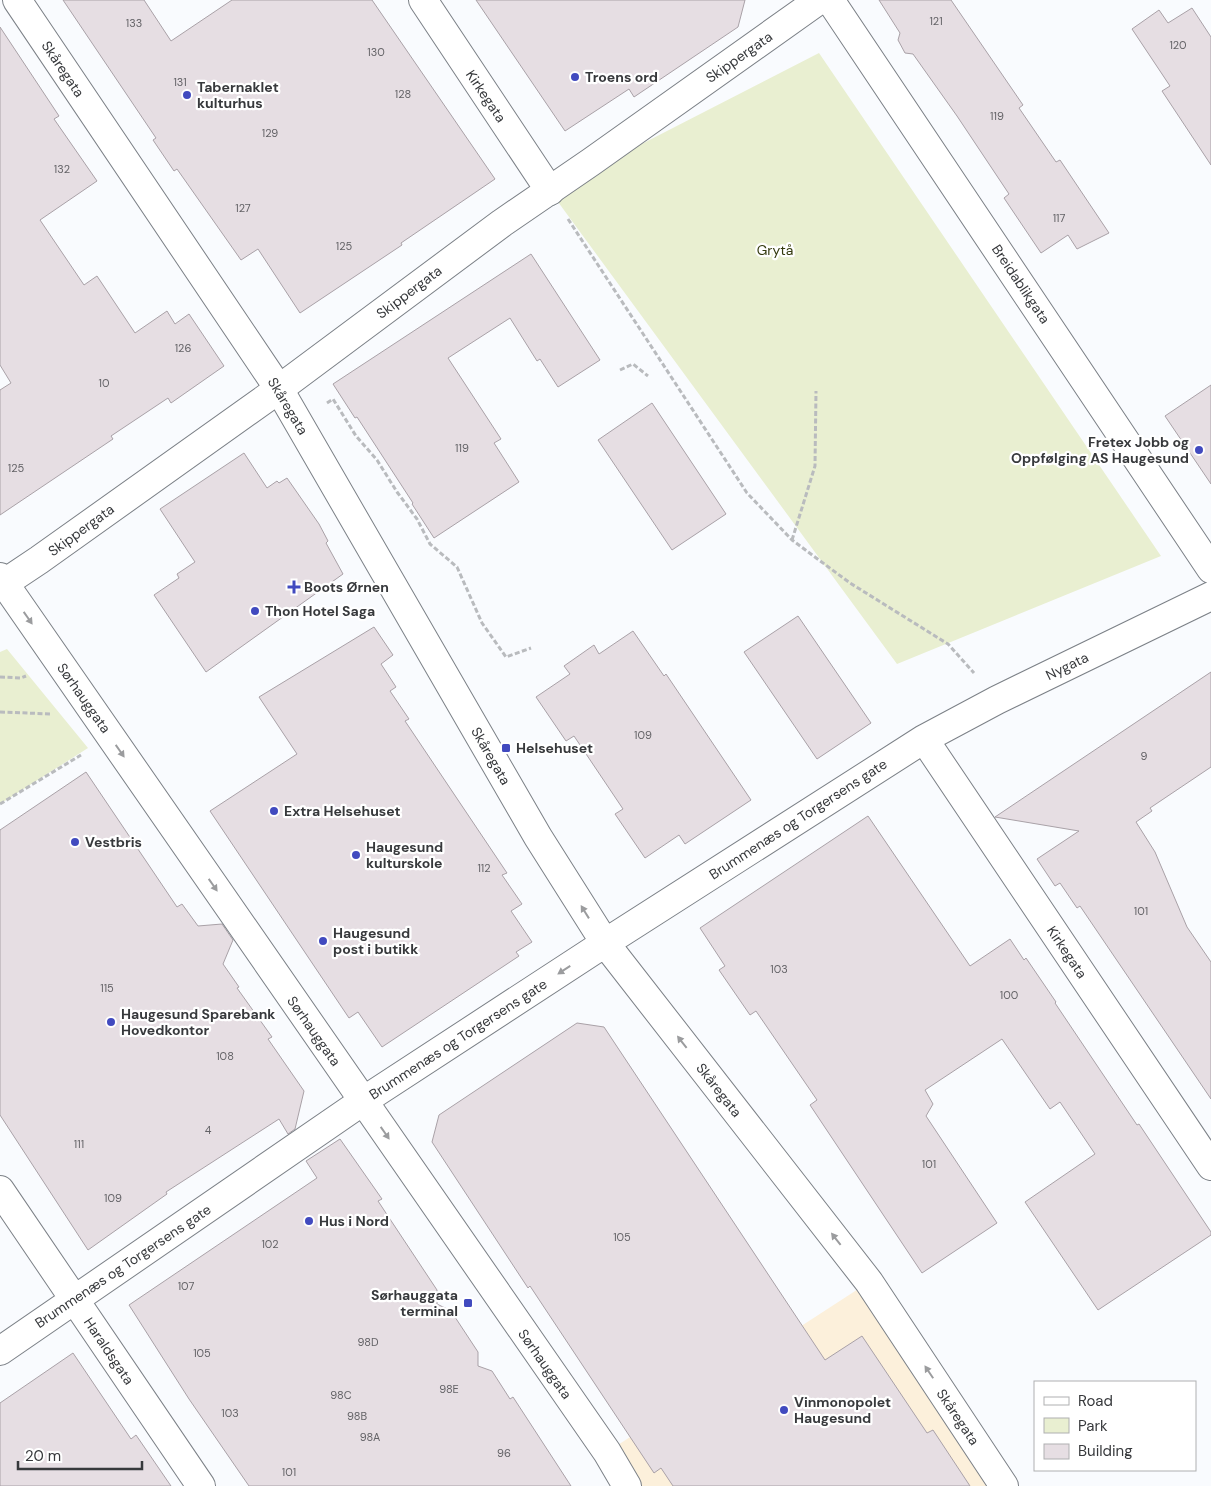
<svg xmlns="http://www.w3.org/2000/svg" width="1211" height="1486" font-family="'DM Sans',sans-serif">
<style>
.commercial{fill:#fcf0db}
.green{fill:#e9efd1}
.building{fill:#e6dee3;stroke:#a9a1a7}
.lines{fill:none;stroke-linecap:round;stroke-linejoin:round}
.pedestrian-casing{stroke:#7c8187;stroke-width:30}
.minor-casing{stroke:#7c8187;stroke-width:30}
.tertiary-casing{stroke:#7c8187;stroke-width:30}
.secondary-casing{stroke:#7c8187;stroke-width:30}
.path{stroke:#b9bbbe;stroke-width:3;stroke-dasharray:5 2.5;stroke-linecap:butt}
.pedestrian{stroke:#fff;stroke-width:28}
.minor{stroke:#fff;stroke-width:28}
.tertiary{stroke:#fff;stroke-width:28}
.secondary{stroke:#fff;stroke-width:28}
.oneway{fill:#9b9c9e}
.poi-dot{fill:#414abf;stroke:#fff;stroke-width:2}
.labels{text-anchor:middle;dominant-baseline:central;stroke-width:4.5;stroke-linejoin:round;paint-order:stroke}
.number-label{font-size:11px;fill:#636266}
.street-label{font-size:14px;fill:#37393c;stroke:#fff}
.poi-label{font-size:14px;font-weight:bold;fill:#37393c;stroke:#fff;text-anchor:start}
.park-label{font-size:14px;fill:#353b0f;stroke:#fff}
</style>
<rect width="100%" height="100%" fill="#f9fbfe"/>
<!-- commercial -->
<path class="commercial" d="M869 1282 1004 1486H627L607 1452Z"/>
<!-- green -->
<path class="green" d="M819 53 1161 556 897 664 550 191Z
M7 649 88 748 0 804V652Z"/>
<!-- building -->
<path class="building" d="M63 0H144L171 41 232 0H372L495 179 401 243 402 245 300 313 258 249 241 260 177 169 174 171 153 140 156 138Z
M476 0H745L738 27 634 97 629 89 565 131Z
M879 0H951L1023 105 1019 108 1056 162 1060 160 1109 233 1077 249 1068 235 1041 253 1004 198 1009 194 957 116 913 54 905 53 898 40 900 33Z
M1192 8 1211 37V165L1162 91 1170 86 1132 29 1159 10 1168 23Z
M0 27 59 116 54 119 97 181 40 220 84 285 97 276 135 333 167 311 175 324 189 314 224 366 171 403 168 398 111 436 113 439 0 515V390L11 383 0 365Z
M531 254 600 360 558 387 540 359 537 361 510 318 448 358 501 439 494 443 519 482 434 538 412 504 413 503 357 417 355 418 333 384Z
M1211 385V484L1165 416Z
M652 403 726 514 672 550 598 440Z
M244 453 267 488 277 481 279 483 287 478 319 524 328 541 326 543 343 574 206 672 154 595 179 578 177 574 195 562 160 509Z
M798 616 871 723 817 759 744 652Z
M374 627 393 655 381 664 396 687 390 691 409 719 405 721 507 873 502 875 522 904 511 911 532 942 516 952 519 956 382 1047 358 1012 349 1018 210 811 297 754 259 697Z
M633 631 664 676 666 674 751 800 685 844 679 835 645 858 615 814 623 809 574 736 566 741 536 697 570 674 564 666 594 645 599 654Z
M1211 672V767L1150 808 1152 811 1136 822 1155 852 1187 927 1211 962V1099L1080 906 1077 908 1060 883 1055 886 1037 859 1079 831 995 817Z
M86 772 177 907 182 904 198 926 222 924 233 940 223 964 239 987 237 988 272 1037 268 1039 304 1091 295 1129 288 1134 279 1119 166 1192 167 1194 88 1250 0 1115V830Z
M868 816 970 966 1010 939 1024 960 1026 958 1056 1002 1055 1003 1137 1125 1139 1124 1211 1232V1235L1098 1310 1025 1202 1095 1154 1060 1102 1050 1109 1002 1039 925 1090 933 1104 926 1116 997 1223 922 1273 810 1105 817 1100 756 1011 750 1015 719 970 725 966 700 928Z
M577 1023 604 1027 825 1360 862 1336 927 1433 933 1430 970 1486H673L661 1468 654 1473 530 1286 528 1288 432 1142 439 1115Z
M340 1139 382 1199 378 1201 437 1290V1304L451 1311 478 1352V1366L492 1371 510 1399 513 1397 571 1486H249L189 1399 129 1305 317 1178 306 1161Z
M73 1353 131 1439 136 1435 171 1486H0V1403Z"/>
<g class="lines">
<defs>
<path id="pedestrian" d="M0 1190 201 1486
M0 1351 363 1101"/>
<path id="minor" d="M423 0 550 191"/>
<path id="tertiary" d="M17 0 279 389 538 837 605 943 869 1282 1004 1486
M830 0 1211 569
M0 577 607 1452 627 1486
M924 739 1211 1166
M363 1101 605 943 924 739 997 700 1211 596"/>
<path id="secondary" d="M0 586 39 560 279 389 502 223 591 162 819 0"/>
</defs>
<!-- pedestrian casing -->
<use href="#pedestrian" class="pedestrian-casing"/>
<!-- minor casing -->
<use href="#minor" class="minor-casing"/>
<!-- tertiary casing -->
<use href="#tertiary" class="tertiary-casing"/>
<!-- secondary casing -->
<use href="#secondary" class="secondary-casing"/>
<!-- path -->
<path class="path" d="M568 219 747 493 792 540 850 583 948 644 974 673
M620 370 633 364 648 376
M327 403 333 399 356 436 377 460 397 492 417 519 430 544 457 567 482 623 506 657 531 648
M792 540 815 466 816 391
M0 677 21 678 26 676
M0 712 52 714
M0 804 81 755"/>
<!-- pedestrian -->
<use href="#pedestrian" class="pedestrian"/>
<!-- minor -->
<use href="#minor" class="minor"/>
<!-- tertiary -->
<use href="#tertiary" class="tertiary"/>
<!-- secondary -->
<use href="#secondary" class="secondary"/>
</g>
<!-- one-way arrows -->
<defs><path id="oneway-solid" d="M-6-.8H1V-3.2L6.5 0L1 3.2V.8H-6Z" transform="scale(1.25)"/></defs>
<g class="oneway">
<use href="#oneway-solid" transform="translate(28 618) rotate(55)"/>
<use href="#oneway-solid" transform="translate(120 751) rotate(55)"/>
<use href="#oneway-solid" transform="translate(213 885) rotate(55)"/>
<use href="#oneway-solid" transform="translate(585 912) rotate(-122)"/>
<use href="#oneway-solid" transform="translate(564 970) rotate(147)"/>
<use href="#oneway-solid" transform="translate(682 1042) rotate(-128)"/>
<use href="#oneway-solid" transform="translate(385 1133) rotate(55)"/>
<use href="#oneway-solid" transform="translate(836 1239) rotate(-128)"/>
<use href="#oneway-solid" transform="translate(929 1372) rotate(-124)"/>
</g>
<!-- markers -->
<g class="poi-dot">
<circle cx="575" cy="77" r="5"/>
<circle cx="187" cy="95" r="5"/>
<circle cx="1199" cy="450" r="5"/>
<path d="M291.5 579.5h5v5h5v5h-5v5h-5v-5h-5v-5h5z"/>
<circle cx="255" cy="611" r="5"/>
<rect x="501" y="743" width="10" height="10" rx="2.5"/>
<circle cx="274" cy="811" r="5"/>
<circle cx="75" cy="842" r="5"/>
<circle cx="356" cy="855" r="5"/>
<circle cx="323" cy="941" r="5"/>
<circle cx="111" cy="1022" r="5"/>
<circle cx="309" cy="1221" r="5"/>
<rect x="463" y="1298" width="10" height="10" rx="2.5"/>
<circle cx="784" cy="1410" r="5"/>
</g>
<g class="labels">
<!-- number labels -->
<g class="number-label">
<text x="936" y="21">121</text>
<text x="134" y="23">133</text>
<text x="1178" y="45">120</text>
<text x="376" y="52">130</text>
<text x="180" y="82">131</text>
<text x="403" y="94">128</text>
<text x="997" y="116">119</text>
<text x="270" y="133">129</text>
<text x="62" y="169">132</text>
<text x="243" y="208">127</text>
<text x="1059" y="218">117</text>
<text x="344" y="246">125</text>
<text x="183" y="348">126</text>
<text x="104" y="383">10</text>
<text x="462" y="448">119</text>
<text x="16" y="468">125</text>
<text x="643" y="735">109</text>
<text x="1144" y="756">9</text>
<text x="484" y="868">112</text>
<text x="1141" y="911">101</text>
<text x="779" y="969">103</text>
<text x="107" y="988">115</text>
<text x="1009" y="995">100</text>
<text x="225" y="1056">108</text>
<text x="208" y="1130">4</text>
<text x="79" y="1144">111</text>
<text x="929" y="1164">101</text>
<text x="113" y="1198">109</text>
<text x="622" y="1237">105</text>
<text x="270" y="1244">102</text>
<text x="186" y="1286">107</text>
<text x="368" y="1342">98D</text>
<text x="202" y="1353">105</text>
<text x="449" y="1389">98E</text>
<text x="341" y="1395">98C</text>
<text x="230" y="1413">103</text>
<text x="357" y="1416">98B</text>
<text x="370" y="1437">98A</text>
<text x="504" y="1453">96</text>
<text x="289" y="1472">101</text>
</g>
<!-- street labels -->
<g class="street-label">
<text transform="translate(739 57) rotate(-35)">Skippergata</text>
<text transform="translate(63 69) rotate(56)">Skåregata</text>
<text transform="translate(486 96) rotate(56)">Kirkegata</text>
<text transform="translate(1021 284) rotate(56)">Breidablikgata</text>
<text transform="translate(409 292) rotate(-37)">Skippergata</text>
<text transform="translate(288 406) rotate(59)">Skåregata</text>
<text transform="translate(81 530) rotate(-36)">Skippergata</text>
<text transform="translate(1067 666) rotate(-26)">Nygata</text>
<text transform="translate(84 698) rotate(55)">Sørhauggata</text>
<text transform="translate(491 756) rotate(60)">Skåregata</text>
<text transform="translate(798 819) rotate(-33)">Brummenæs og Torgersens gate</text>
<text transform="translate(1067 952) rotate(56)">Kirkegata</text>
<text transform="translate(314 1031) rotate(55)">Sørhauggata</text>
<text transform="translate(458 1039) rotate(-33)">Brummenæs og Torgersens gate</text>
<text transform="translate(719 1090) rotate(52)">Skåregata</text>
<text transform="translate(123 1266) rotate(-34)">Brummenæs og Torgersens gate</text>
<text transform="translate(109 1351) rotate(56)">Haraldsgata</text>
<text transform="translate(545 1364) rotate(55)">Sørhauggata</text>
<text transform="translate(958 1417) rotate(56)">Skåregata</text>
</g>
<!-- poi labels -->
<g class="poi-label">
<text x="585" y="77">Troens ord</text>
<text x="197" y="87">Tabernaklet<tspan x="197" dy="16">kulturhus</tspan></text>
<text x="1189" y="442" text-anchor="end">Fretex Jobb og<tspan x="1189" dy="16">Oppfølging AS Haugesund</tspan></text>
<text x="304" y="587">Boots Ørnen</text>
<text x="265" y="611">Thon Hotel Saga</text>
<text x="516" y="748">Helsehuset</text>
<text x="284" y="811">Extra Helsehuset</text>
<text x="85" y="842">Vestbris</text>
<text x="366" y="847">Haugesund<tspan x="366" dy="16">kulturskole</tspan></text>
<text x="333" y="933">Haugesund<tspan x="333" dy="16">post i butikk</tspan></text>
<text x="121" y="1014">Haugesund Sparebank<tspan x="121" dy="16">Hovedkontor</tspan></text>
<text x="319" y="1221">Hus i Nord</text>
<text x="458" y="1295" text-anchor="end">Sørhauggata<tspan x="458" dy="16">terminal</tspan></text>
<text x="794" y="1402">Vinmonopolet<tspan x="794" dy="16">Haugesund</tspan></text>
</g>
<!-- park labels -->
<g class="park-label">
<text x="775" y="250">Grytå</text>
</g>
</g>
<!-- legend -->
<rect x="1034" y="1381" width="162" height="90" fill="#ffffff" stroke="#afb0b1"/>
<rect x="1044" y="1397" width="25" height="8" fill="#ffffff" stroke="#afb0b1"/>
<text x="1078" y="1406" font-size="15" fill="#37393c">Road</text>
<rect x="1044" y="1418" width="25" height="15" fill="#e9efd1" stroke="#afb0b1"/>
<text x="1078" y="1431" font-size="15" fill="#37393c">Park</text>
<rect x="1044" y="1444" width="25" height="15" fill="#e6dee3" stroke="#afb0b1"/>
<text x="1078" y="1456" font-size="15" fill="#37393c">Building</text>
<!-- scale -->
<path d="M18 1461v8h124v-8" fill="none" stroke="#37393c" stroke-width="2.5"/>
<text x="25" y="1461" font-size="15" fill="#37393c" stroke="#ffffff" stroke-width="4" paint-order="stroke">20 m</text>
</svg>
